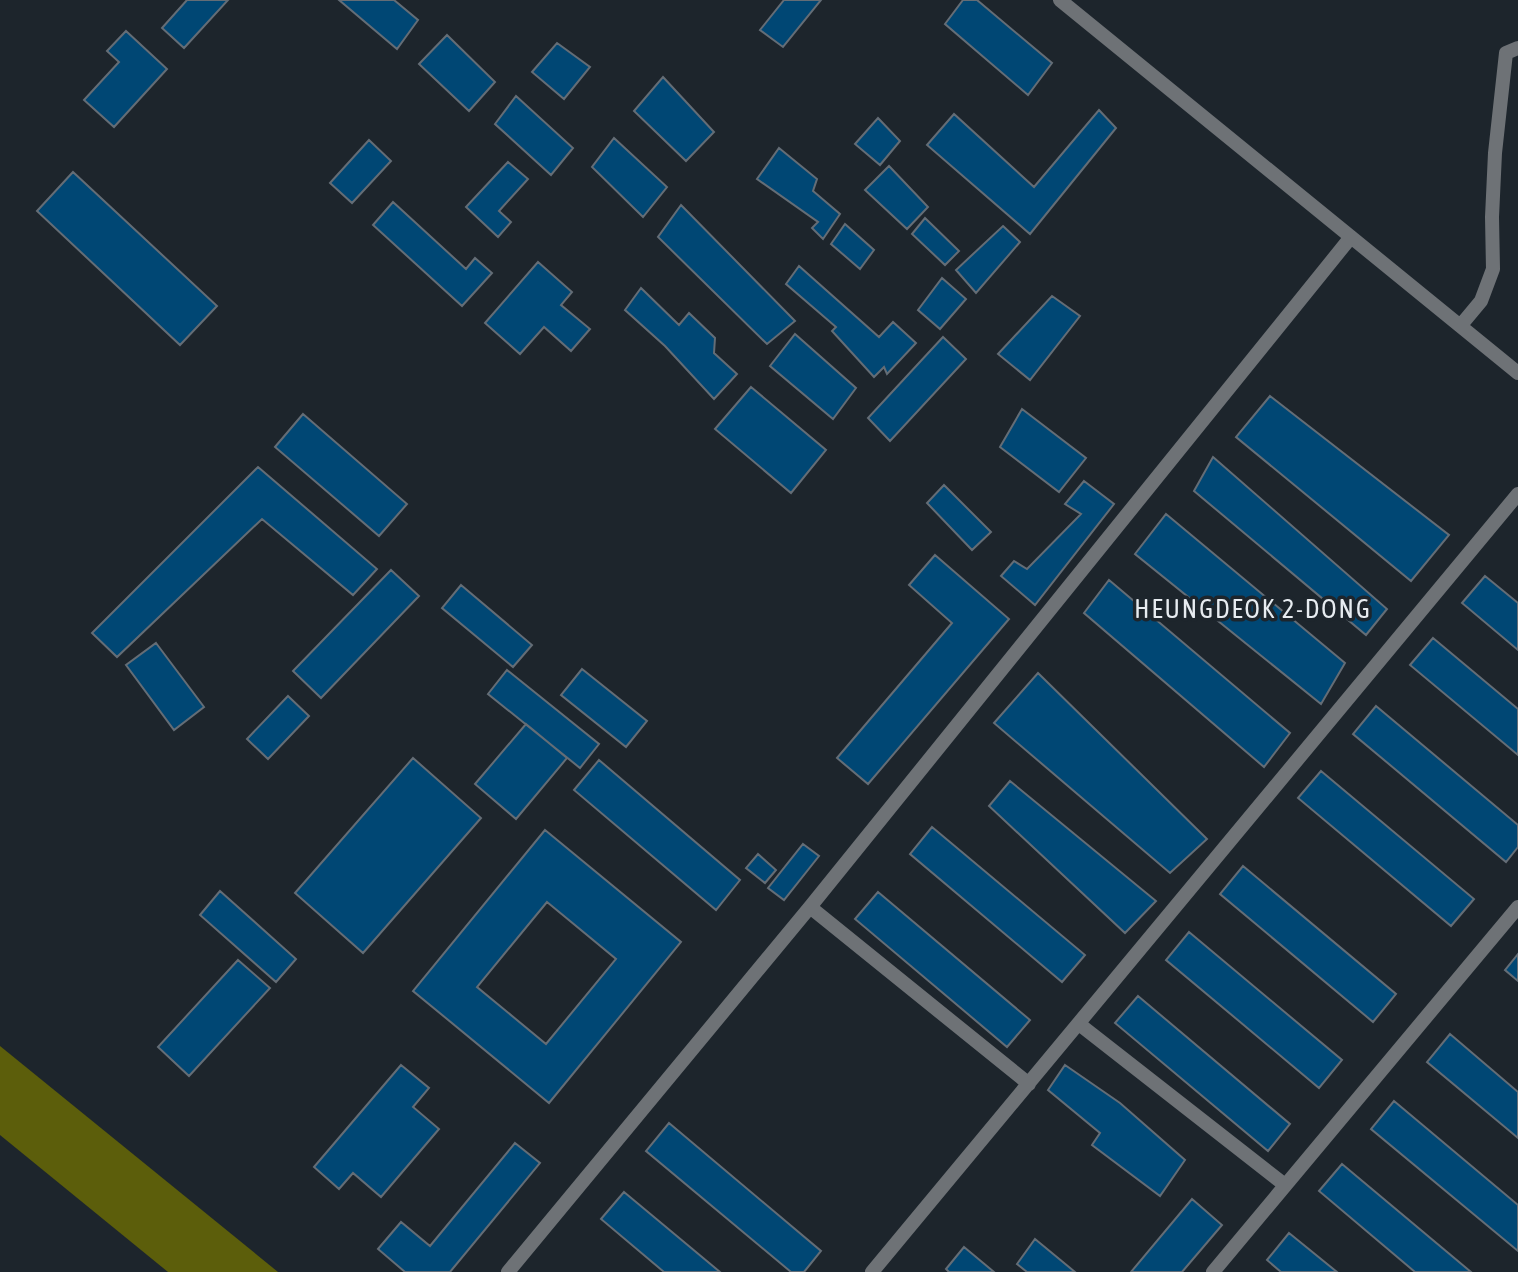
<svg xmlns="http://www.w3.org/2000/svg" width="1518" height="1272" font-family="'Asap Condensed',sans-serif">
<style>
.water{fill:#5c5e0b}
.building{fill:#004774;stroke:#646d76;stroke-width:2;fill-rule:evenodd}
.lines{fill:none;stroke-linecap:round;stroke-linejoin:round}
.minor{stroke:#6e7276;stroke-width:14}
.labels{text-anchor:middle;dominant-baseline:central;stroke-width:7;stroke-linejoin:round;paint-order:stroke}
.quarter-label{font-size:26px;letter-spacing:2px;fill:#e7ecf1;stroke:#1d252c}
</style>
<rect width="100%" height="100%" fill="#1d252c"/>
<!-- water -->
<path class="water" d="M0 1046 278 1272H168L0 1135Z"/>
<!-- building -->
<path class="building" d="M187 0H228L184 48 162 28Z
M339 0H394L418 20 397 49Z
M784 0H821L783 47 760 30Z
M963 0H977L1052 63 1028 95 945 24Z
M126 31 167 69 114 127 84 100 119 62 107 51Z
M447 35 495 82 469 111 419 64Z
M557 43 590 67 564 99 532 72Z
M663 77 714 132 686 161 634 111Z
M516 96 573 148 551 175 495 124Z
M1099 110 1116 128 1030 234 927 145 954 114 1034 187Z
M878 118 900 141 880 165 855 144Z
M614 138 667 187 643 217 592 167Z
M369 140 391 161 352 203 330 183Z
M779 148 817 179 813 191 840 214 823 239 812 228 818 222 757 179Z
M508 162 528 179 499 211 511 222 498 237 466 207Z
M889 166 928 207 907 229 865 190Z
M73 172 217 306 180 345 37 211Z
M393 202 466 269 475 258 492 273 462 306 373 225Z
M681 205 795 321 767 344 658 237Z
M925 218 959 251 945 265 912 234Z
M845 224 874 250 860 269 831 244Z
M1003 226 1020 242 976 293 956 270Z
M538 262 572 292 561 305 590 329 571 351 544 327 520 354 485 323Z
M799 266 879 337 893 322 916 343 887 374 884 367 874 377 832 331 836 327 786 284Z
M942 278 966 299 940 329 918 310Z
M641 288 679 325 689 313 715 338 714 353 737 374 714 399 665 346 625 310Z
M1052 296 1080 316 1030 380 998 354Z
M795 334 856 388 833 419 770 366Z
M943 337 966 359 890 441 868 418Z
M751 387 826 450 791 493 715 429Z
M1270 396 1449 535 1411 581 1236 437Z
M1022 409 1086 458 1059 492 1000 447Z
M303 414 407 504 379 536 275 447Z
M1213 457 1387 609 1366 635 1194 491Z
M258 467 377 569 353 595 262 519 117 657 92 633Z
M1084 481 1114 504 1035 605 1001 576 1014 561 1027 569 1081 514 1065 504Z
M944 485 991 532 972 550 927 503Z
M1166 514 1345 663 1321 704 1135 554Z
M935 555 1009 619 868 784 837 758 952 623 909 585Z
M391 570 419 596 321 698 293 671Z
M1485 576 1518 603V650L1462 603Z
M1109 580 1290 733 1264 767 1084 613Z
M461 585 532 645 513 667 442 608Z
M1433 638 1518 709V755L1410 665Z
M156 643 204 707 174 730 126 665Z
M582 669 647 721 626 747 561 695Z
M507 670 599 744 580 768 488 694Z
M1038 673 1207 839 1170 873 994 723Z
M288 696 309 716 268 759 247 739Z
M1376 706 1518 825V847L1506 862 1353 734Z
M526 724 567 758 516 819 475 784Z
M413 758 481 818 363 953 295 893Z
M599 760 740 880 716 910 574 790Z
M1321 771 1474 899 1451 926 1298 798Z
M1010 781 1156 901 1125 933 989 806Z
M932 827 1085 955 1062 982 910 854Z
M545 830 681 942 549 1103 413 991ZM547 902 616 959 546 1044 477 987Z
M803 844 819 856 784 900 768 888Z
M758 854 776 870 765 883 746 868Z
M1243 866 1396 994 1373 1022 1220 894Z
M220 891 296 959 276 982 200 915Z
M878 892 1030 1020 1007 1047 855 919Z
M1189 932 1342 1060 1319 1088 1166 960Z
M1518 954V981L1505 970Z
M238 960 270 988 189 1076 158 1047Z
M1138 996 1290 1124 1268 1151 1115 1023Z
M1450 1034 1518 1092V1138L1427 1062Z
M401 1065 429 1088 413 1107 439 1129 381 1197 353 1173 339 1189 314 1167Z
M1065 1065 1120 1103 1185 1160 1160 1196 1092 1145 1100 1133 1048 1090Z
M1394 1101 1518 1205V1251L1371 1129Z
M669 1123 821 1251 804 1272H791L646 1151Z
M515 1143 540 1163 450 1272H405L378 1249 401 1222 430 1246Z
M1342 1164 1471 1272H1415L1319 1191Z
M624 1192 720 1272H664L601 1219Z
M1192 1199 1222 1225 1182 1272H1131Z
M1289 1233 1337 1272H1281L1267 1260Z
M1035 1239 1075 1272H1027L1017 1264Z
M964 1247 994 1272H949L946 1269Z"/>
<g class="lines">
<!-- minor -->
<path class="minor" d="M1060 0 1518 373
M1461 325 1481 301 1493 269 1492 217 1495 153 1506 53 1518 48
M810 907 1029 1084
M1079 1024 1285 1185
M508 1272 810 907 1351 237
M872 1272 1518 494
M1213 1272 1518 907"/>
</g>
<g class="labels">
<!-- quarter labels -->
<g class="quarter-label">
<text x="1253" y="609">HEUNGDEOK 2-DONG</text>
</g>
</g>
</svg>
